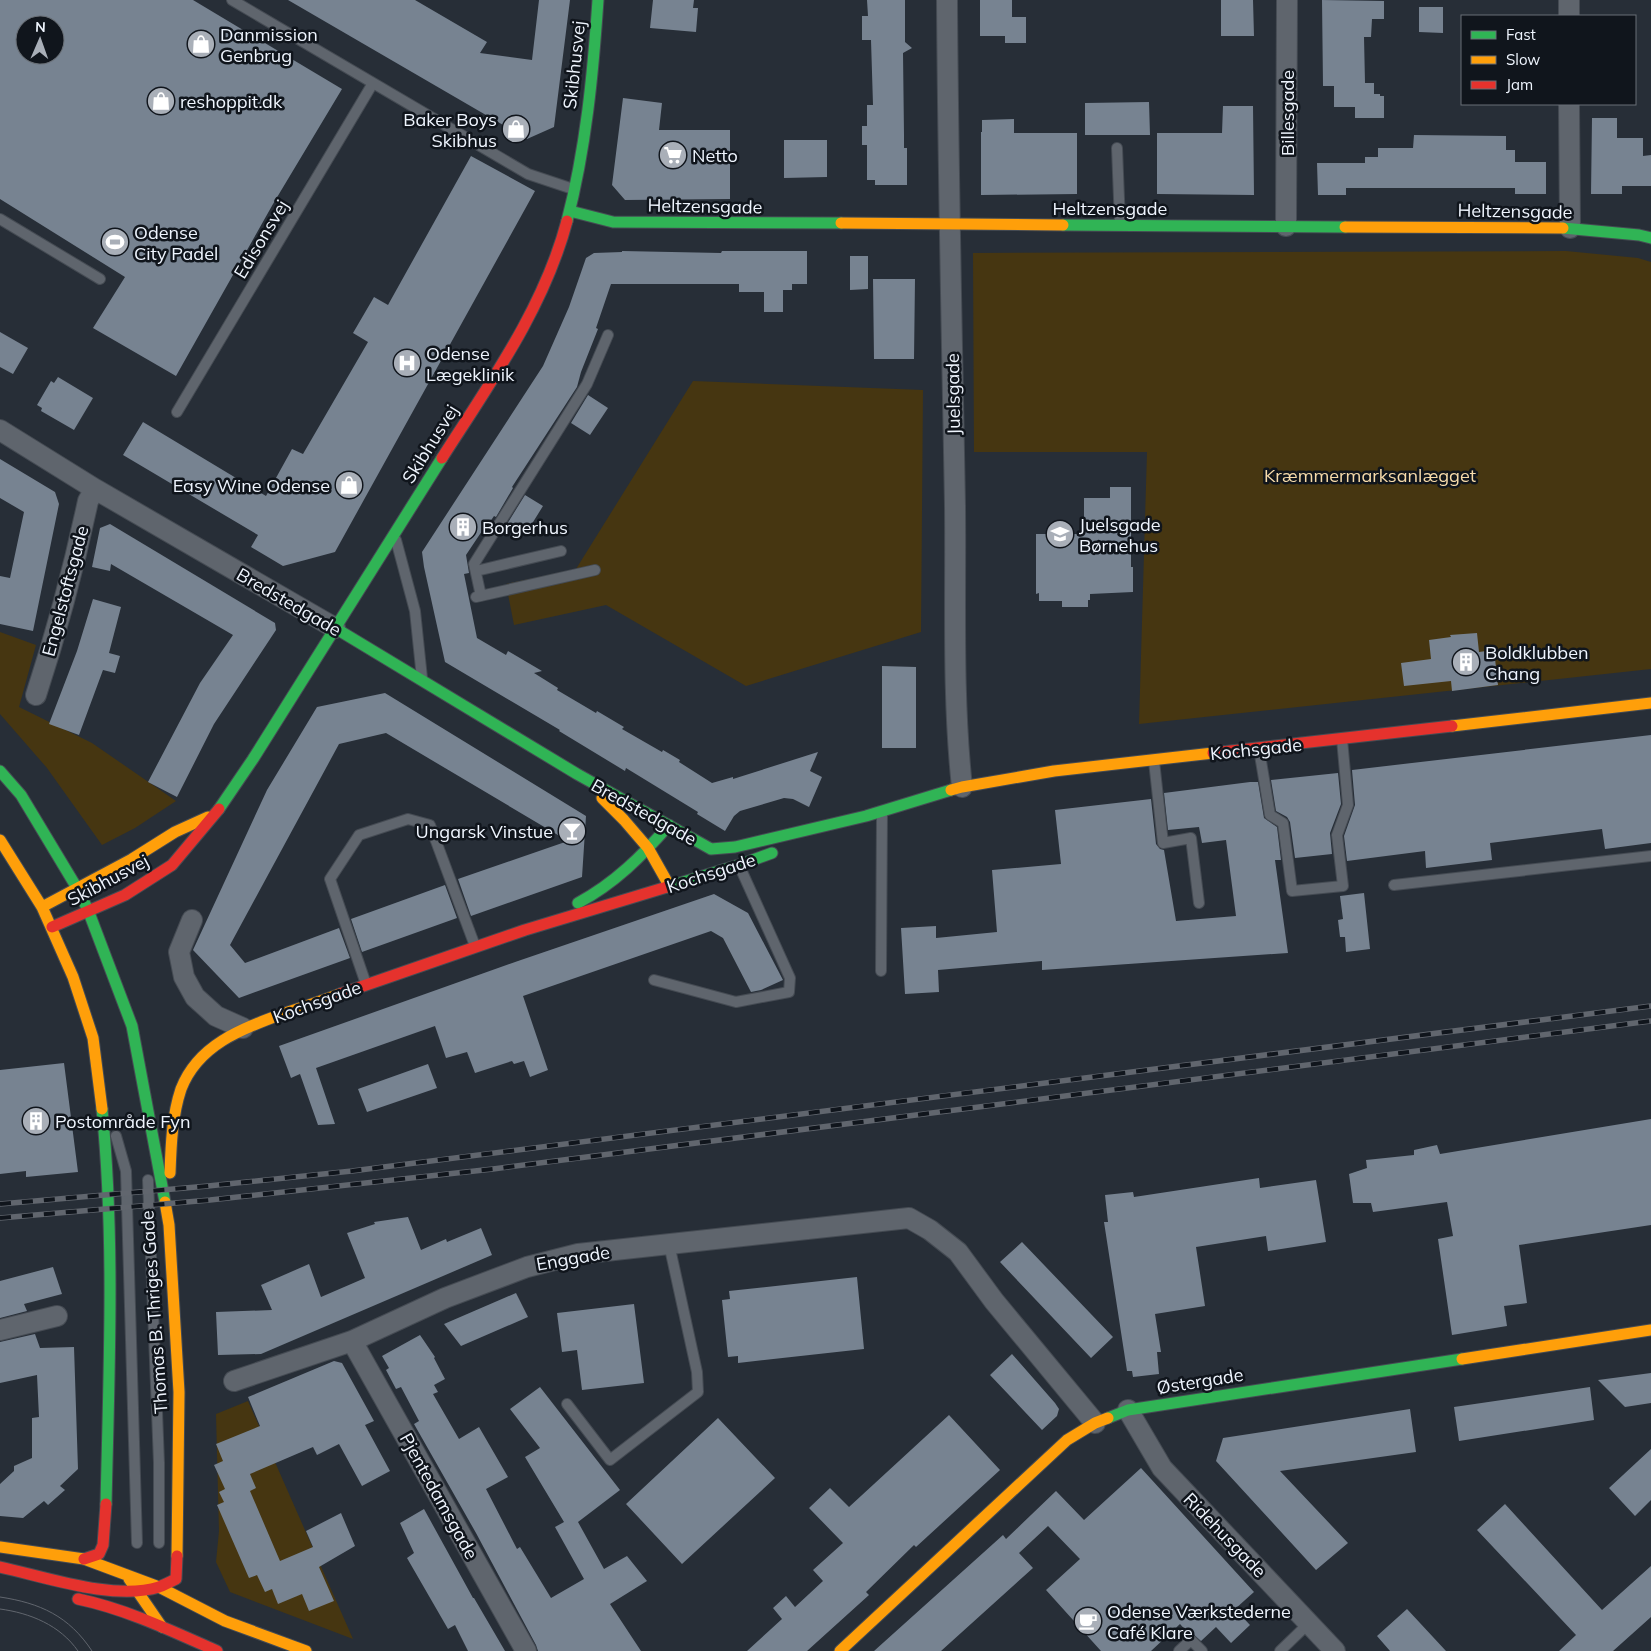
<svg xmlns="http://www.w3.org/2000/svg" width="1651" height="1651" font-family="Mulish,sans-serif">
<style>
.green{fill:#463611}
.building{fill:#778391;fill-rule:evenodd}
.lines{fill:none;stroke-linecap:round;stroke-linejoin:round}
.lane-casing{stroke:#454b53;stroke-width:12}
.street-casing{stroke:#454b53;stroke-width:22}
.fast-casing{stroke:#454b53;stroke-width:13}
.slow-casing{stroke:#454b53;stroke-width:13}
.jam-casing{stroke:#454b53;stroke-width:13}
.lane{stroke:#5f656d;stroke-width:10}
.street{stroke:#5f656d;stroke-width:20}
.fast{stroke:#30b455;stroke-width:11}
.slow{stroke:#ff9f0a;stroke-width:11}
.jam{stroke:#e5322d;stroke-width:11}
.tram{stroke:#61666e;stroke-width:1}
.rail-casing{stroke:#61666e;stroke-width:5.5}
.rail{stroke:#10151c;stroke-width:4;stroke-dasharray:11;stroke-linecap:butt}
.labels{text-anchor:middle;dominant-baseline:central;stroke-width:5;stroke-linejoin:round;paint-order:stroke}
.poi-label{font-size:18px;fill:#eff5fe;stroke:#10151c;text-anchor:start}
.street-label{font-size:18px;fill:#eff5fe;stroke:#10151c}
.park-label{font-size:18px;fill:#f8dcab;stroke:#10151c}
</style>
<rect width="100%" height="100%" fill="#272e37"/>
<!-- green -->
<path class="green" d="M1566 251 1638 258 1651 262V669L1139 724 1147 452H974L973 253Z
M693 381 923 390 921 632 746 686 606 605 514 625 506 584 576 569Z
M0 632 36 645 19 707 92 743 176 801 135 828 102 845 47 768 0 714Z
M248 1401 353 1639 230 1592 216 1562 219 1531 216 1414Z"/>
<!-- building -->
<path class="building" d="M0 0H193L342 89 273 204 176 376 93 328 125 277 0 199ZM25 25H55V55H25Z
M288 0H415L487 42 480 53 532 60 539 0H570L554 127 527 139Z
M653 0H694L693 8H698L696 32 650 28Z
M867 0H905V42L912 48 903 53 904 135V148H907V185H875V180H867V145H862V126H867V105H873L871 40H862V16H868Z
M980 0H1012V17H1026V43H1005V36H980Z
M1221 0H1253L1254 36H1221Z
M1322 0 1384 1V19H1372L1371 37H1364L1365 83H1374V94H1380V96H1384V118H1355V107H1334V86H1323Z
M1419 7H1443V33L1419 32Z
M623 98 662 103 659 130H730V199L625 200 612 185Z
M1149 102 1150 135H1085V103Z
M1223 106H1253L1254 195 1157 194V133H1222Z
M1592 118H1617V138H1643V156L1651 155V186H1622V194H1591Z
M1014 119V133H1077V194L981 195V132H982V120Z
M1414 135 1506 136V150H1515V162H1546V194H1515V188H1346V195H1318L1317 163H1365V157H1378V148H1413Z
M784 140H827V177L784 178Z
M471 156 535 191 335 552 283 566 251 547 258 535 123 455 143 422 266 496 292 449 303 454 368 342 353 333 374 297 388 305Z
M622 251 721 253 722 251H807V284H792V290H783V312H764V292H739V284H611L596 328 598 329 581 372 577 387 512 487 513 488 496 517 494 516 483 532 482 531 466 555 469 573 464 574 477 638 506 655 508 651 542 671 534 673 558 688 557 690 596 713 597 711 624 727 622 729 662 752 663 750 680 760 679 762 712 783 733 777V779L818 752 810 771 822 777 809 807 793 799 784 798 740 811 734 816 725 831 697 814 698 812 626 768 625 771 559 731 560 730 445 662 424 567 422 552 543 366 569 307 586 258 594 253 622 252Z
M850 256H868V289L850 290Z
M873 279H915L914 359H874Z
M0 332 28 348 13 374 0 367Z
M58 377 93 398 74 430 41 411 42 408 37 405 51 381 54 383Z
M588 395 608 408 590 435 571 423Z
M0 459 55 492 59 504 33 631 0 624V576L10 578 24 512 0 498Z
M1110 487H1131V567H1133V592L1090 594V600H1088V607H1062V601H1039V593L1036 594V534H1084V498H1110Z
M525 495 543 506 525 535 507 524Z
M110 524 275 623 276 630 214 724 177 797 148 782 200 683 233 635 111 564 110 571 92 567 100 528Z
M93 599 121 607 109 653 120 656 115 673 103 670 79 735 49 724 77 651Z
M1477 633 1479 652 1494 650 1498 685 1452 691 1451 681 1404 686 1401 663 1431 659 1429 640 1451 637 1450 635Z
M882 666 916 667V748H882Z
M385 693 586 816 582 877 471 916 458 879 568 841 386 733 339 744 230 945 245 963 339 928 350 958 239 998 193 950 267 790 317 707Z
M1651 735V843L1605 849 1602 829 1490 843 1492 860 1426 868 1425 851 1347 861 1344 836 1355 805 1352 770Z
M1338 773 1341 804 1330 833 1332 854 1295 858 1290 822 1287 817 1276 811 1271 780Z
M1250 782H1258L1264 818 1277 827 1281 860H1275L1288 953 1042 970V961L938 970 939 992 905 994 901 928 936 926V938L997 932 992 870 1061 864 1055 810 1151 799 1156 844 1160 849 1164 850 1176 921 1236 916 1226 840 1202 843 1199 827 1168 830 1164 793Z
M445 885 457 918 362 952 351 919Z
M1364 893 1370 949 1346 952 1345 937H1340L1338 920 1343 919 1340 896Z
M714 894 748 913 783 980 761 990 751 992 723 938 711 931 523 996 548 1070 530 1077 524 1061 514 1064 512 1061 475 1073 467 1052 446 1058 435 1026 316 1068 335 1124 318 1125 300 1074 291 1078 279 1046 518 961Z
M64 1063 78 1172 26 1177V1171L0 1174V1070Z
M428 1064 437 1088 367 1112 358 1089Z
M1651 1119V1225L1519 1245 1527 1303 1504 1306 1507 1326 1452 1335 1438 1239 1453 1236 1447 1202 1373 1212 1371 1203H1353L1349 1174 1367 1168 1366 1160 1414 1155V1150L1437 1145 1440 1154Z
M1259 1178 1260 1188 1316 1180 1326 1242 1268 1251 1266 1236 1196 1247 1205 1306 1155 1314 1161 1352H1157L1159 1374 1133 1377 1132 1371H1127L1104 1222H1108L1105 1195 1133 1192 1134 1197Z
M408 1217 421 1250 446 1239 447 1242 481 1228 492 1255 261 1354 218 1355 216 1312 272 1310 261 1285 309 1264 321 1297 365 1278 347 1233 375 1224 374 1222Z
M1022 1242 1113 1337 1091 1358 1000 1262Z
M53 1267 62 1294 24 1304 27 1311 0 1318V1281Z
M857 1277 864 1349 738 1363V1356L728 1357 722 1300 730 1299 729 1291Z
M516 1293 528 1317 461 1346 444 1324Z
M634 1304 644 1383 582 1390 577 1350 562 1352 557 1313Z
M35 1334 40 1348 74 1347 78 1469 60 1486 65 1490 48 1505 44 1501 23 1518 0 1516V1484L14 1471V1466L32 1458V1418L39 1417 37 1375 0 1383V1342Z
M420 1335 435 1357 434 1358 445 1379 434 1385 438 1392 433 1394 459 1439 479 1427 508 1477 486 1489 517 1549 520 1547 551 1598 584 1579 555 1527 564 1522 525 1457 540 1448 510 1409 540 1387 620 1490 578 1522 604 1569 627 1556 647 1581 610 1604 641 1651H538L536 1645 476 1533 414 1424 419 1421 401 1387 396 1389 386 1370 389 1368 382 1356Z
M1012 1354 1055 1403 1059 1409 1057 1416 1042 1430 990 1375Z
M334 1361 342 1363 374 1421 365 1425 390 1471 362 1486 339 1444 317 1455 313 1447 250 1474 256 1488 250 1491 280 1561 313 1547 306 1531 341 1513 355 1546 319 1567 334 1601 309 1611 302 1594 278 1604 272 1589 265 1592 257 1575 249 1578 217 1505 224 1502 219 1492 225 1489 214 1465 223 1461 216 1444 260 1426 248 1397Z
M1651 1373V1403L1625 1407 1598 1380Z
M1590 1387 1594 1420 1459 1441 1454 1407Z
M1410 1409 1416 1452 1280 1471 1348 1543 1316 1570 1216 1461 1223 1438Z
M949 1415 1000 1470 916 1547 914 1545 866 1592 869 1595 807 1651H747L782 1619 773 1608 786 1596 795 1607 823 1581 813 1570 843 1543 809 1508 830 1488 849 1507Z
M718 1418 775 1478 682 1564 626 1504Z
M1651 1449V1500L1635 1516 1609 1488Z
M1141 1468 1254 1592 1235 1609 1250 1625 1231 1643 1216 1627 1201 1641 1193 1634H1189L1180 1624 1151 1651H1101L1046 1590 1080 1559 1048 1526 1019 1553 1033 1568 941 1651H874L1003 1535 1006 1539 1056 1491 1084 1520Z
M1505 1504 1602 1610 1651 1566V1617L1613 1651H1559L1576 1635 1477 1530Z
M424 1509 473 1598H474L505 1651H468L455 1625 448 1629 407 1558 414 1553 400 1523Z
M1407 1609 1446 1651H1390L1377 1636Z"/>
<g class="lines">
<defs>
<path id="lane" d="M232 0 528 174 573 189
M1117 148 1120 224
M0 219 100 279
M177 412 373 83
M396 540 415 611 422 678
M476 571 561 551
M481 596 474 564 587 384 608 335
M476 597 595 570
M1259 749 1270 815 1283 823 1292 891 1343 886 1337 835 1348 805 1342 739
M1154 761 1163 843 1191 838 1199 903
M1394 885 1651 856
M881 971 882 812
M654 980 736 1002 789 992 790 978 739 865
M366 984 330 879 359 835 408 819 430 825 475 946
M116 1136 126 1171 137 1543
M148 1180 159 1463V1543
M567 1404 610 1460 698 1392 697 1372 669 1244
M1179 1651 1191 1640 1202 1651
M1280 1651 1309 1623"/>
<path id="street" d="M947 0C948 169 952 338 955 506 956 600 952 694 962 787
M1569 0V16
M1569 104 1570 228
M1286 226 1287 0
M0 430 95 489 335 628
M36 695C57 631 74 567 88 501L95 489
M192 920 179 952 184 977 195 997 216 1016 243 1028
M0 1330 57 1316
M352 1341 526 1651
M234 1381 352 1341 445 1298 527 1267 578 1254 909 1218 930 1230 958 1252 994 1301 1095 1423
M1128 1410 1162 1468 1335 1651"/>
<path id="fast" d="M570 211 613 222 841 223
M567 221C586 148 593 74 598 0
M1063 225 1345 227
M1563 228 1639 235 1651 238
M335 628 577 774 711 849
M0 771 21 795 77 888 88 910 132 1026 165 1202
M219 809 253 759 442 458
M711 849 735 847 866 816 951 790
M667 887 739 865 772 853
M578 903C615 883 642 856 669 825
M102 1109C115 1240 109 1372 106 1504
M1108 1418 1128 1410 1462 1359"/>
<path id="slow" d="M841 223 1063 225
M1345 227 1563 228
M1452 726 1651 703
M951 790 962 787 1054 771 1213 753
M602 798 624 820 648 848 670 887
M0 840 42 907 73 977 93 1038 102 1109
M42 907 132 859 175 832 208 817
M170 1173C171 1145 172 1116 181 1089 198 1045 241 1029 282 1014 301 1008 321 1001 340 994
M165 1202 169 1225 179 1392 177 1556
M1462 1359 1651 1330
M0 1547 84 1559 159 1587 225 1621 306 1651
M129 1579 162 1627
M840 1651 1067 1440 1095 1423 1108 1418"/>
<path id="jam" d="M442 458C490 383 544 308 567 221
M1213 753 1452 726
M52 927 125 895 172 865 219 809
M340 994 525 930 667 887
M84 1559 99 1554 103 1545 106 1504
M0 1567C46 1577 114 1601 159 1587 164 1585 170 1582 176 1579L177 1556
M78 1599C126 1609 172 1631 217 1651"/>
</defs>
<!-- lane casing -->
<use href="#lane" class="lane-casing"/>
<!-- street casing -->
<use href="#street" class="street-casing"/>
<!-- fast casing -->
<use href="#fast" class="fast-casing"/>
<!-- slow casing -->
<use href="#slow" class="slow-casing"/>
<!-- jam casing -->
<use href="#jam" class="jam-casing"/>
<!-- lane -->
<use href="#lane" class="lane"/>
<!-- street -->
<use href="#street" class="street"/>
<!-- fast -->
<use href="#fast" class="fast"/>
<!-- slow -->
<use href="#slow" class="slow"/>
<!-- jam -->
<use href="#jam" class="jam"/>
<!-- tram -->
<path class="tram" d="M0 1597C40 1603 69 1616 92 1651
M0 1609C30 1613 60 1625 78 1651"/>
<defs>
<path id="rail" d="M0 1204 208 1186 352 1171 1651 1006
M0 1218 210 1200 493 1169 1651 1021"/>
</defs>
<!-- rail casing -->
<use href="#rail" class="rail-casing"/>
<!-- rail -->
<use href="#rail" class="rail"/>
</g>
<!-- icons -->
<defs>
<symbol id="shop-disc" viewBox="-11 -11 22 22"><circle r="9.5" fill="#a9afb8" stroke="#10151c"/><path d="M-5-2.5h2.3a2.7 3.5 0 0 1 5.4 0H5L5.5 6h-11ZM-1.5-2.5h3a1.5 2.3 0 0 0-3 0Z" fill="#fff"/></symbol>
<symbol id="supermarket-disc" viewBox="-11 -11 22 22"><circle r="9.5" fill="#a9afb8" stroke="#10151c"/><path d="M-6-5.5h2.5l.6 2H6L4.5 2H-2.5L-4.4-4H-6ZM-1.5 3.2a1.3 1.3 0 1 0 .1 0ZM3 3.2a1.3 1.3 0 1 0 .1 0Z" fill="#fff"/></symbol>
<symbol id="stadium-disc" viewBox="-11 -11 22 22"><circle r="9.5" fill="#a9afb8" stroke="#10151c"/><path d="M0-5a6.5 5 0 1 0 0 10a6.5 5 0 1 0 0-10ZM-3.5-1.8h7v3.6h-7Z" fill="#fff"/></symbol>
<symbol id="hospital-disc" viewBox="-11 -11 22 22"><circle r="9.5" fill="#a9afb8" stroke="#10151c"/><path d="M-5-5h3v3.5h4V-5h3V5h-3V1.5h-4V5h-3Z" fill="#fff"/></symbol>
<symbol id="building-disc" viewBox="-11 -11 22 22"><circle r="9.5" fill="#a9afb8" stroke="#10151c"/><path d="M-4-6H4V6H1V3H-1V6H-4ZM-2.5-4.3h1.7v1.8h-1.7ZM.8-4.3h1.7v1.8H.8ZM-2.5-1h1.7V.8h-1.7ZM.8-1h1.7V.8H.8Z" fill="#fff"/></symbol>
<symbol id="school-disc" viewBox="-11 -11 22 22"><circle r="9.5" fill="#a9afb8" stroke="#10151c"/><path d="M0-5L7-2L0 1L-7-2ZM-4 1L0 2.5L4 1V4Q0 6-4 4Z" fill="#fff"/></symbol>
<symbol id="bar-disc" viewBox="-11 -11 22 22"><circle r="9.5" fill="#a9afb8" stroke="#10151c"/><path d="M-6-5H6L.8 .8V4.5H3.5V6h-7V4.5H-.8V.8Z" fill="#fff"/></symbol>
<symbol id="cafe-disc" viewBox="-11 -11 22 22"><circle r="9.5" fill="#a9afb8" stroke="#10151c"/><path d="M-5.5-4.5H6V0H3Q3 3.5 0 3.5H-2.5Q-5.5 3.5-5.5 0ZM3-3.2v2h1.7v-2ZM-6 4.5H4V6H-6Z" fill="#fff"/></symbol>
</defs>
<g fill-rule="evenodd">
<use href="#shop-disc" x="185" y="28" width="32" height="32"/>
<use href="#shop-disc" x="145" y="85" width="32" height="32"/>
<use href="#shop-disc" x="500" y="113" width="32" height="32"/>
<use href="#supermarket-disc" x="657" y="139" width="32" height="32"/>
<use href="#stadium-disc" x="99" y="226" width="32" height="32"/>
<use href="#hospital-disc" x="391" y="347" width="32" height="32"/>
<use href="#shop-disc" x="333" y="469" width="32" height="32"/>
<use href="#building-disc" x="447" y="511" width="32" height="32"/>
<use href="#school-disc" x="1044" y="518" width="32" height="32"/>
<use href="#building-disc" x="1450" y="646" width="32" height="32"/>
<use href="#bar-disc" x="556" y="815" width="32" height="32"/>
<use href="#building-disc" x="20" y="1105" width="32" height="32"/>
<use href="#cafe-disc" x="1072" y="1605" width="32" height="32"/>
</g>
<g class="labels">
<!-- poi labels -->
<g class="poi-label">
<text x="220" y="34">Danmission<tspan x="220" dy="21">Genbrug</tspan></text>
<text x="180" y="101">reshoppit.dk</text>
<text x="497" y="119" text-anchor="end">Baker Boys<tspan x="497" dy="21">Skibhus</tspan></text>
<text x="692" y="155">Netto</text>
<text x="134" y="232">Odense<tspan x="134" dy="21">City Padel</tspan></text>
<text x="426" y="353">Odense<tspan x="426" dy="21">Lægeklinik</tspan></text>
<text x="330" y="485" text-anchor="end">Easy Wine Odense</text>
<text x="1079" y="524">Juelsgade<tspan x="1079" dy="21">Børnehus</tspan></text>
<text x="482" y="527">Borgerhus</text>
<text x="1485" y="652">Boldklubben<tspan x="1485" dy="21">Chang</tspan></text>
<text x="553" y="831" text-anchor="end">Ungarsk Vinstue</text>
<text x="55" y="1121">Postområde Fyn</text>
<text x="1107" y="1611">Odense Værkstederne<tspan x="1107" dy="21">Café Klare</tspan></text>
</g>
<!-- street labels -->
<g class="street-label">
<text transform="translate(574 65) rotate(-84)">Skibhusvej</text>
<text transform="translate(1287 113) rotate(-90)">Billesgade</text>
<text transform="translate(705 206) rotate(1)">Heltzensgade</text>
<text x="1110" y="208">Heltzensgade</text>
<text transform="translate(1515 211) rotate(1)">Heltzensgade</text>
<text transform="translate(261 239) rotate(-59)">Edisonsvej</text>
<text transform="translate(953 394) rotate(-91)">Juelsgade</text>
<text transform="translate(430 444) rotate(-58)">Skibhusvej</text>
<text transform="translate(65 591) rotate(-75)">Engelstoftsgade</text>
<text transform="translate(289 602) rotate(30)">Bredstedgade</text>
<text transform="translate(1256 749) rotate(-6)">Kochsgade</text>
<text transform="translate(644 812) rotate(29)">Bredstedgade</text>
<text transform="translate(711 873) rotate(-18)">Kochsgade</text>
<text transform="translate(108 880) rotate(-28)">Skibhusvej</text>
<text transform="translate(317 1002) rotate(-20)">Kochsgade</text>
<text transform="translate(573 1258) rotate(-10)">Enggade</text>
<text transform="translate(154 1312) rotate(-94)">Thomas B. Thriges Gade</text>
<text transform="translate(1200 1381) rotate(-9)">Østergade</text>
<text transform="translate(439 1496) rotate(61)">Pjentedamsgade</text>
<text transform="translate(1225 1535) rotate(46)">Ridehusgade</text>
</g>
<!-- park labels -->
<g class="park-label">
<text x="1370" y="475">Kræmmermarksanlægget</text>
</g>
</g>
<!-- legend -->
<rect x="1461" y="15" width="175" height="90" fill="#10151c" stroke="#696f76"/>
<rect x="1471" y="31" width="25" height="8" fill="#30b455" stroke="#696f76"/>
<text x="1506" y="40" font-size="15" fill="#eff5fe">Fast</text>
<rect x="1471" y="56" width="25" height="8" fill="#ff9f0a" stroke="#696f76"/>
<text x="1506" y="65" font-size="15" fill="#eff5fe">Slow</text>
<rect x="1471" y="81" width="25" height="8" fill="#e5322d" stroke="#696f76"/>
<text x="1506" y="90" font-size="15" fill="#eff5fe">Jam</text>
<!-- north arrow -->
<g transform="translate(40 40) rotate(2)"><circle r="24" fill="#10151c" stroke="#696f76"/>
<path d="M0-4L9 19L0 12L-9 19Z" fill="#a9afb8"/>
<text y="-8" font-size="14" font-weight="bold" text-anchor="middle" fill="#eff5fe">N</text>
</g>
</svg>
